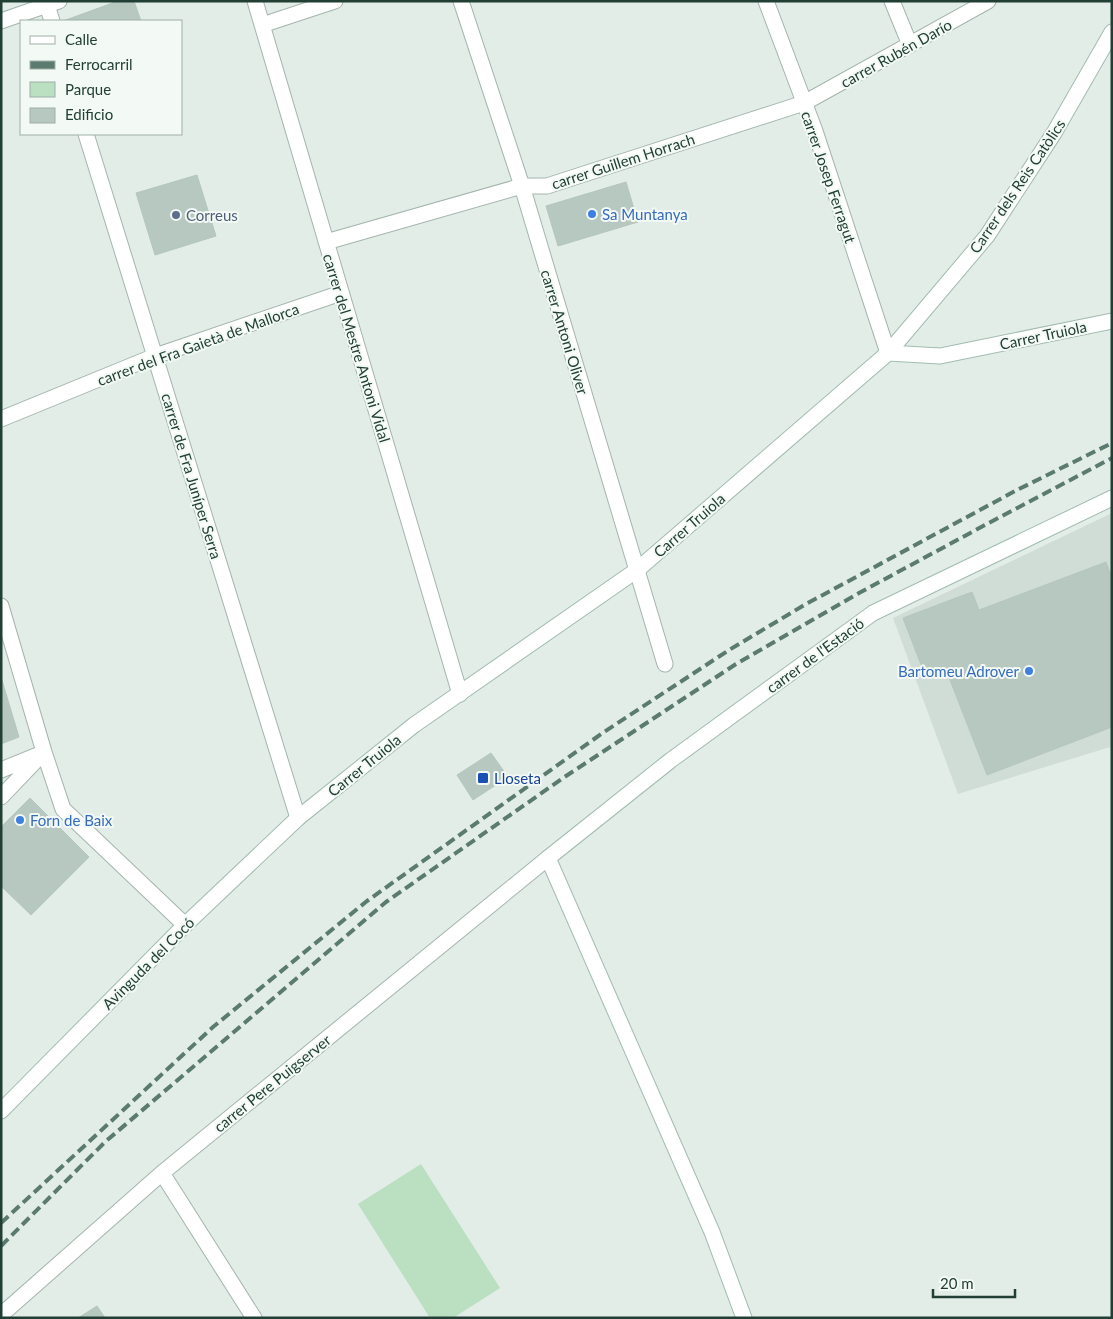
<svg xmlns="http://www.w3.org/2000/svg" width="1113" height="1319" font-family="Lato,sans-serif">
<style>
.built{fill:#d0ddd6}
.green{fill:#badfc1}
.building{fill:#b7c8c0;stroke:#b4c7bd}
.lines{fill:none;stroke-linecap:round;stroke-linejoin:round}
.street-casing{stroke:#a4b5ae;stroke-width:17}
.secondary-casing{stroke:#a2bcb1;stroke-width:17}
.street{stroke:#fff;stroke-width:15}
.secondary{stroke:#fff;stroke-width:15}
.rail{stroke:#5b7a70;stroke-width:4;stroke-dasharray:10 5;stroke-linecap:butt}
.shop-dot{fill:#3f7fe0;stroke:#f3f9f5;stroke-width:2}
.service-dot{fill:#5c6f8a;stroke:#f3f9f5;stroke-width:2}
.transit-dot{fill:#1a4fb4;stroke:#f3f9f5;stroke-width:2}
.labels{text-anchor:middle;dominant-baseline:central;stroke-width:4;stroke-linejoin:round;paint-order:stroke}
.street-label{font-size:15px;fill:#213f34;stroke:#f3f9f5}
.shop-label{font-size:15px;fill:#366cbe;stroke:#f3f9f5;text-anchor:start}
.service-label{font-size:15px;fill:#4e5e75;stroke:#f3f9f5;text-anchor:start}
.transit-label{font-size:15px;fill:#164399;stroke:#f3f9f5;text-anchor:start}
</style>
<rect width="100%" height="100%" fill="#e2ede7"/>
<!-- built -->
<path class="built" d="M1112 513V752L1110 747 958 794 893 618Z"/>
<!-- green -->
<path class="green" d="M421 1164 500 1288 453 1318H430L358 1204Z"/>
<!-- building -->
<path class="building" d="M118 1H134L141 21H63Z
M197 175 216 236 155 255 136 193Z
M626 182 638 222 558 246 546 206Z
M1106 562 1112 578V727L987 775 945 667 925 675 903 618 972 592 979 610Z
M1 677 19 737 1 744Z
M491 753 508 777 473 800 457 775Z
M30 798 89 857 31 915 1 886V827Z
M97 1306 105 1318H78Z"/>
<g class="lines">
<defs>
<path id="street" d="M255 1 460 694
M461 1 522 186 665 664
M766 1 815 131 888 353
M892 1 910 45
M47 5 52 21
M1 21 59 1
M262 25 335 1
M86 134 298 818
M326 242 522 186H547L804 103 988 1
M1 419 155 356 341 293
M1 606 44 752 63 809 185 925
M1 770 38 755
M1 797 44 752
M162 1173 254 1318
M1 1315 162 1173 548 858"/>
<path id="secondary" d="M888 353 940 356 1112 321
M1 1111 185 925 298 818 414 725 637 570 888 353 987 236 1054 133 1112 32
M744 1318 712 1232 548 858 671 760 873 613 1112 498"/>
</defs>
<!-- street casing -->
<use href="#street" class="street-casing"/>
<!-- secondary casing -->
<use href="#secondary" class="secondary-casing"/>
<!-- street -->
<use href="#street" class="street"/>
<!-- secondary -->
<use href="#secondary" class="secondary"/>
<!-- rail -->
<path class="rail" d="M1 1223 213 1027 367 901 604 732 729 650 806 604 1017 490 1112 443
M1 1246 105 1142 386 902 563 778 736 664 859 593 985 525 1112 458"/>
</g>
<!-- markers -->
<g class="shop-dot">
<circle cx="592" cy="214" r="5"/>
<circle cx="1029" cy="671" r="5"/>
<circle cx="20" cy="820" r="5"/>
</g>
<circle class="service-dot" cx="176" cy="215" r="5"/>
<rect class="transit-dot" x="477" y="772" width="12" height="12" rx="2.5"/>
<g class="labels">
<!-- street labels -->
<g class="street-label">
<text transform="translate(896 53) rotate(-29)">carrer Rubén Darío</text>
<text transform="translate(623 161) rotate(-18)">carrer Guillem Horrach</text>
<text transform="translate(829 177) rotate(71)">carrer Josep Ferragut</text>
<text transform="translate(1017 186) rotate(-56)">Carrer dels Reis Catòlics</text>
<text transform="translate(565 332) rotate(73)">carrer Antoni Oliver</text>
<text transform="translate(1043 335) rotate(-12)">Carrer Truiola</text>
<text transform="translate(198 344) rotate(-20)">carrer del Fra Gaietà de Mallorca</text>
<text transform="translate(357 348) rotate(73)">carrer del Mestre Antoni Vidal</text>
<text transform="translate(192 476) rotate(73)">carrer de Fra Juníper Serra</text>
<text transform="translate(689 525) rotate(-41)">Carrer Truiola</text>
<text transform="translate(815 655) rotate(-36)">carrer de l'Estació</text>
<text transform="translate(364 765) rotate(-39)">Carrer Truiola</text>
<text transform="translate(148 963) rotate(-45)">Avinguda del Cocó</text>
<text transform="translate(272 1083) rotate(-39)">carrer Pere Puigserver</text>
</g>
<!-- shop labels -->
<g class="shop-label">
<text x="602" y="214">Sa Muntanya</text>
<text x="1019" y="671" text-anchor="end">Bartomeu Adrover</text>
<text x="30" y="820">Forn de Baix</text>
</g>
<!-- service labels -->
<g class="service-label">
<text x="186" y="215">Correus</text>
</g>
<!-- transit labels -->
<g class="transit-label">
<text x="494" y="778">Lloseta</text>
</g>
</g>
<!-- border -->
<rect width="1113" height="1319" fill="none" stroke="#213f34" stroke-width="5"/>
<!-- legend -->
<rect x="20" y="20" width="162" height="115" fill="#f3f9f5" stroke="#9fafa8"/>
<rect x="30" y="36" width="25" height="8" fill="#ffffff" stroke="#9fafa8"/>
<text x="65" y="45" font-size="15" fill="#213f34">Calle</text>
<rect x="30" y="61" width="25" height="8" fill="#5b7a70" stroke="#9fafa8"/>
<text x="65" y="70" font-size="15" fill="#213f34">Ferrocarril</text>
<rect x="30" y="82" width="25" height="15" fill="#badfc1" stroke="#9fafa8"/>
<text x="65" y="95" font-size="15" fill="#213f34">Parque</text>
<rect x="30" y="108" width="25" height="15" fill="#b7c8c0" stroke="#9fafa8"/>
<text x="65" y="120" font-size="15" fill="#213f34">Edificio</text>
<!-- scale -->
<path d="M933 1289v8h82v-8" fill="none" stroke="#213f34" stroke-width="2.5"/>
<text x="940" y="1289" font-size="15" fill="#213f34" stroke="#f3f9f5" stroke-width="4" paint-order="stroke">20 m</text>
</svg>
